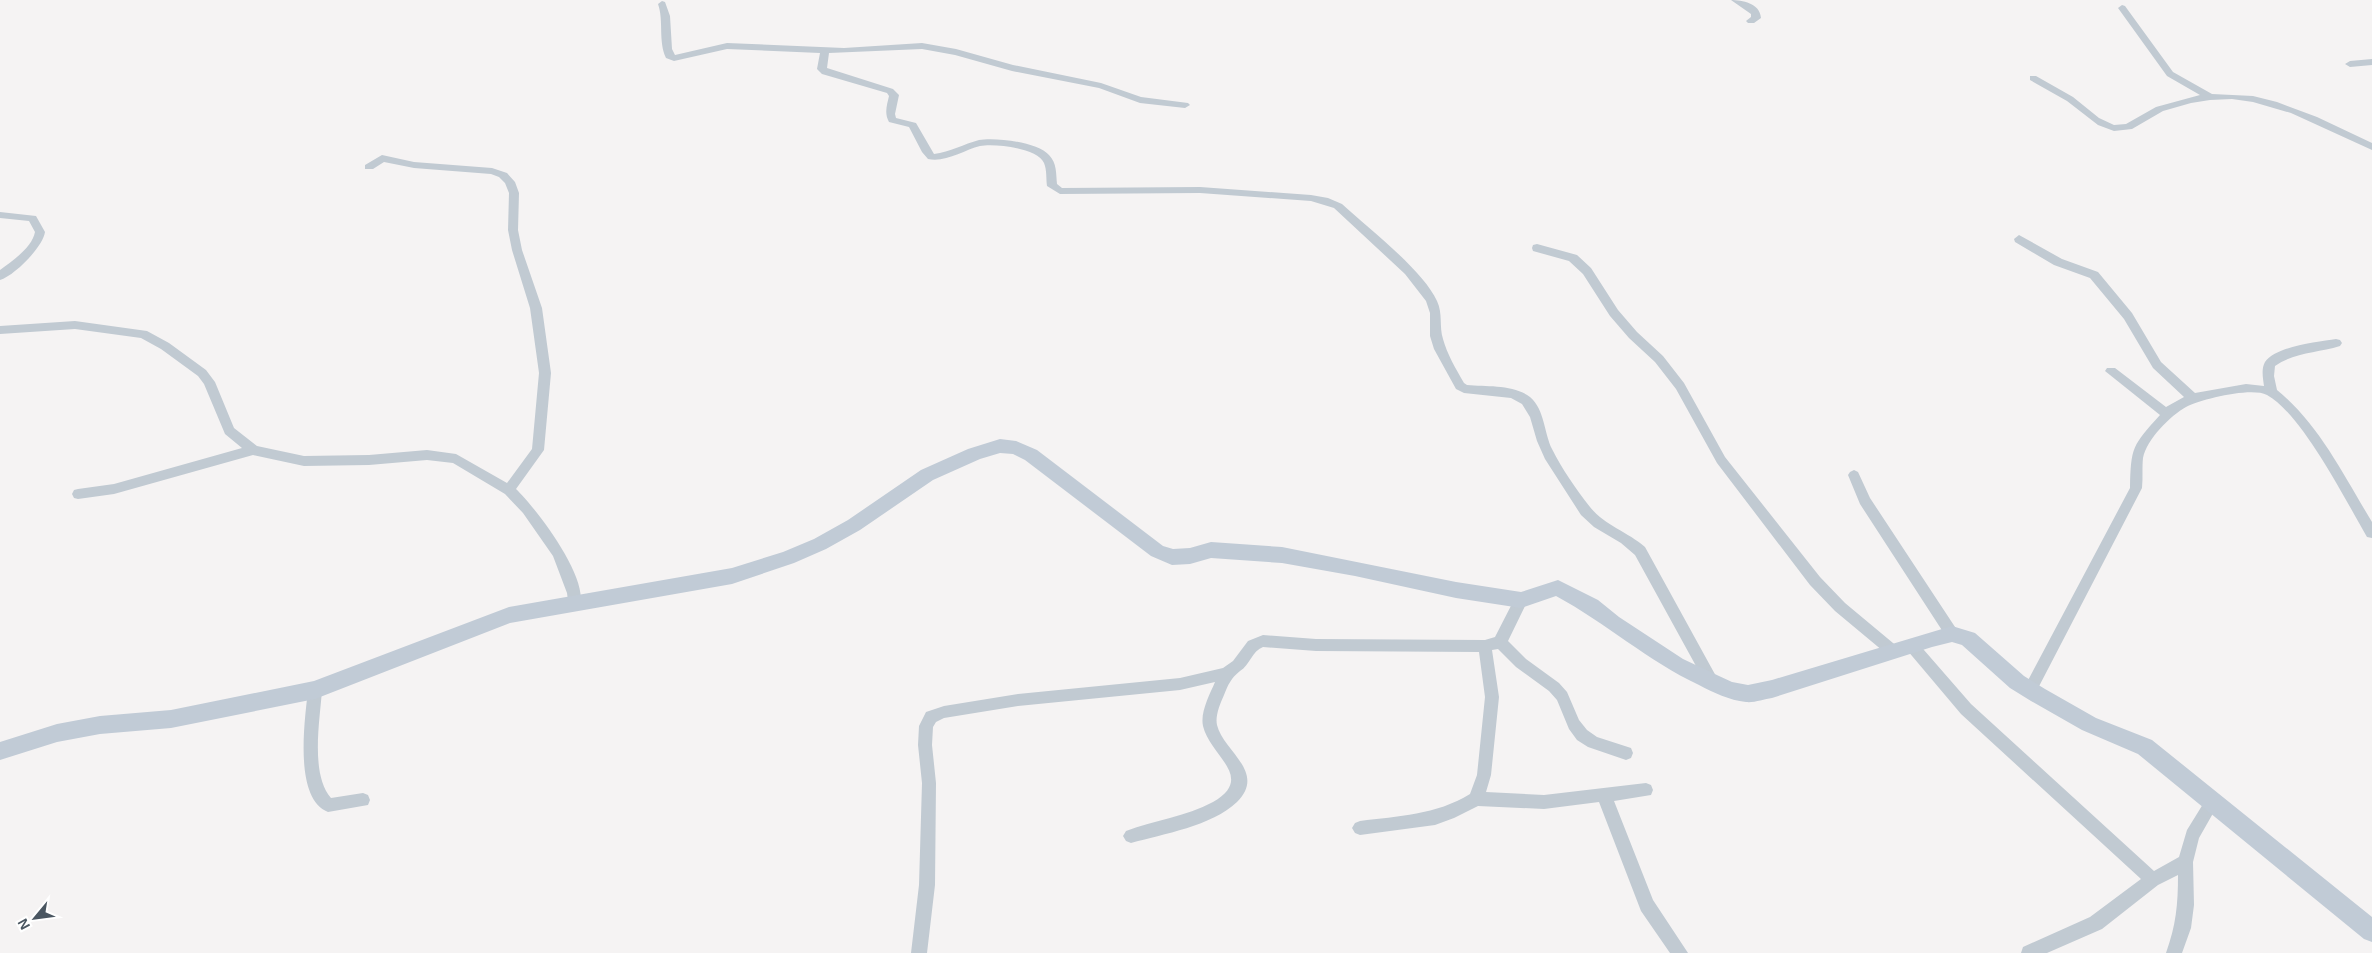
<svg xmlns="http://www.w3.org/2000/svg" width="2372" height="953" font-family="Arial,sans-serif">
<style>
.lines{fill:none;stroke-linecap:round;stroke-linejoin:round}
.street{fill:#c1cad2;fill-rule:evenodd}
.secondary{fill:#c1cbd6;fill-rule:evenodd}
</style>
<rect width="100%" height="100%" fill="#f5f3f3"/>
<g class="lines">
<!-- street -->
<path class="street" d="M1731 0C1742 0 1760 3 1761 18L1754 23H1748L1746 21 1751 17V14Z
M662 1 665 2 670 16 672 49 675 55 727 43 844 48 922 43 956 49 1013 65 1101 83 1141 97 1188 103 1190 105 1185 108 1140 103 1099 88 1012 71 955 55 922 49 829 53 827 68 893 89 899 95 895 114 896 118 916 123 934 154C950 152 964 144 979 140 995 137 1038 142 1049 155 1057 163 1056 174 1057 184L1062 188 1200 187 1311 195 1328 198 1342 204C1368 228 1423 270 1437 301 1443 314 1439 326 1443 339 1447 354 1456 369 1464 383L1467 385C1487 387 1513 384 1530 397 1545 410 1544 433 1552 449 1562 469 1576 489 1590 507 1604 525 1628 532 1645 547L1717 678 1719 682 1717 686 1712 688 1707 686 1635 555 1621 543 1594 527 1581 515 1545 459 1537 441 1530 417 1522 404 1511 398 1464 393 1456 389 1434 349 1430 336V313L1426 301 1405 274 1334 208 1311 201 1200 193 1060 194 1047 186C1046 179 1047 170 1044 163 1038 148 994 143 980 146 964 150 945 163 928 159L922 152 909 127 889 122C884 113 887 105 889 96L887 93 822 74 817 69 820 53 727 49 674 61 666 58C658 41 664 21 658 4Z
M2122 5 2125 6 2173 72 2212 94 2253 96 2277 102 2317 117 2372 143V150L2291 113 2253 102 2232 99 2210 100 2191 103 2163 111 2132 129 2114 131 2098 125 2067 101 2030 80V76H2036L2073 97 2099 118 2114 125 2126 124 2156 107 2200 95 2167 76 2118 8Z
M2372 59V65L2350 67 2345 64 2350 61Z
M382 155 414 162 492 168 507 173 515 182 519 193 518 230 522 250 542 308 551 373 544 450 516 489C536 508 592 581 579 608L574 610 569 608 567 593 553 556 523 513 505 494 453 463 427 460 369 465 304 466 253 455 114 494 78 499 74 498 72 494 74 490 78 489 114 484 242 448 225 434 204 384 198 376 161 349 141 338 75 329 0 334V326L75 321 147 331 169 343 206 370 215 382 234 428 257 446 304 456 369 455 427 450 456 454 507 483 532 449 539 373 530 308 512 250 508 230 509 193 505 183 499 177 491 174 414 168 384 162 373 169H365V165Z
M0 212 36 216 45 232C43 247 14 276 0 280V270C12 261 32 248 35 232L29 221 0 218Z
M2019 235 2062 259 2098 272 2132 313 2161 362 2195 393 2246 384 2264 386C2263 378 2261 369 2265 362 2276 346 2318 342 2336 339L2340 340 2342 343 2340 346C2318 353 2295 352 2275 366L2274 376 2277 390C2319 424 2344 476 2372 522V538L2367 537C2346 501 2302 414 2267 395 2251 387 2202 399 2186 407 2171 415 2146 440 2143 458 2142 467 2143 478 2142 488L2035 694 2030 696 2025 694 2023 690 2025 686 2130 488C2131 447 2132 446 2160 415L2105 371 2107 368H2115L2166 407 2184 397 2153 368 2124 319 2090 278 2054 265 2015 242 2014 239Z
M1537 244 1577 255 1591 268 1618 310 1637 332 1663 356 1684 383 1725 457 1820 577 1845 603 1899 648 1901 652 1899 656 1894 658 1889 656 1835 611 1810 585 1717 463 1676 389 1655 362 1629 338 1610 316 1583 274 1569 261 1533 251 1532 248 1533 245Z
M1854 470 1858 472 1870 498 1957 630 1959 634 1957 638 1952 640 1947 638 1860 504 1848 475 1850 472Z
M1521 594 1526 596 1528 600 1508 641 1526 659 1559 683 1567 692 1579 720 1587 730 1597 737 1631 748 1633 753 1631 758 1626 760 1588 747 1577 740 1569 729 1557 700 1549 691 1516 667 1498 649 1492 650 1499 697 1491 775 1486 792 1544 795 1646 783 1651 785 1653 790 1651 795 1614 801 1653 900 1688 953H1670L1641 911 1599 802 1544 809 1478 806 1454 818 1435 825 1360 835 1355 833 1352 828 1355 823 1360 821C1398 816 1436 815 1470 794L1477 775 1485 697 1479 652 1316 651 1263 647C1252 651 1250 665 1240 671 1231 678 1228 685 1224 695 1220 704 1215 716 1217 725 1223 751 1267 772 1237 802 1212 826 1163 834 1131 843L1126 841 1123 836 1126 831C1154 820 1186 817 1213 802 1256 777 1210 756 1203 726 1200 712 1210 694 1215 682L1180 690 1018 706 944 718 936 722 933 727 932 745 936 783 935 885 927 953H911L919 885 922 783 918 745 919 726 926 712 944 706 1018 694 1180 678 1223 668 1233 661 1248 641 1263 635 1316 639 1485 640 1495 637 1516 596Z
M1912 640 1917 642 1971 704 2154 871 2179 857 2187 830 2208 796 2213 794 2218 796 2220 801 2199 838 2193 862 2194 905 2191 928 2182 953H2166C2176 925 2178 905 2178 875L2158 885 2102 929 2047 953H2021L2023 947 2090 917 2141 879 1961 714 1907 650 1905 646 1907 642Z
M315 684 320 686 322 690C320 720 310 774 331 798L363 793 368 795 370 800 368 805 328 812C293 798 305 719 308 690L310 686Z"/>
<!-- secondary -->
<path class="secondary" d="M1000 439 1016 441 1037 450 1163 546 1173 549 1190 548 1211 542 1282 547 1456 582 1521 592 1558 580 1598 600 1619 617 1683 659 1719 676 1732 682 1748 685 1772 680 1952 626 1975 633 2024 676 2045 689 2096 718 2152 740 2372 917V942L2364 939 2138 754 2082 730 2031 701 2010 688 1962 645 1952 642 1932 647 1772 698C1764 699 1754 703 1746 702 1729 700 1714 693 1699 685 1648 661 1606 623 1556 596L1521 608 1456 598 1355 576 1282 563 1211 558 1190 564 1172 565 1151 556 1025 460 1013 454 1000 453 980 459 933 480 860 530 826 549 794 563 732 584 510 623 315 699 171 728 100 734 57 742 0 760V742L57 724 100 716 171 710 314 681 509 607 732 568 783 552 814 539 848 520 921 470 968 449Z"/>
</g>
<!-- north arrow -->
<g transform="translate(35 918) rotate(241)" stroke="#ffffff" stroke-width="4" paint-order="stroke">
<path d="M0-4L9 19L0 12L-9 19Z" fill="#4a5661"/>
<text y="-8" font-size="14" font-weight="bold" text-anchor="middle" fill="#4a5661">N</text>
</g>
</svg>
